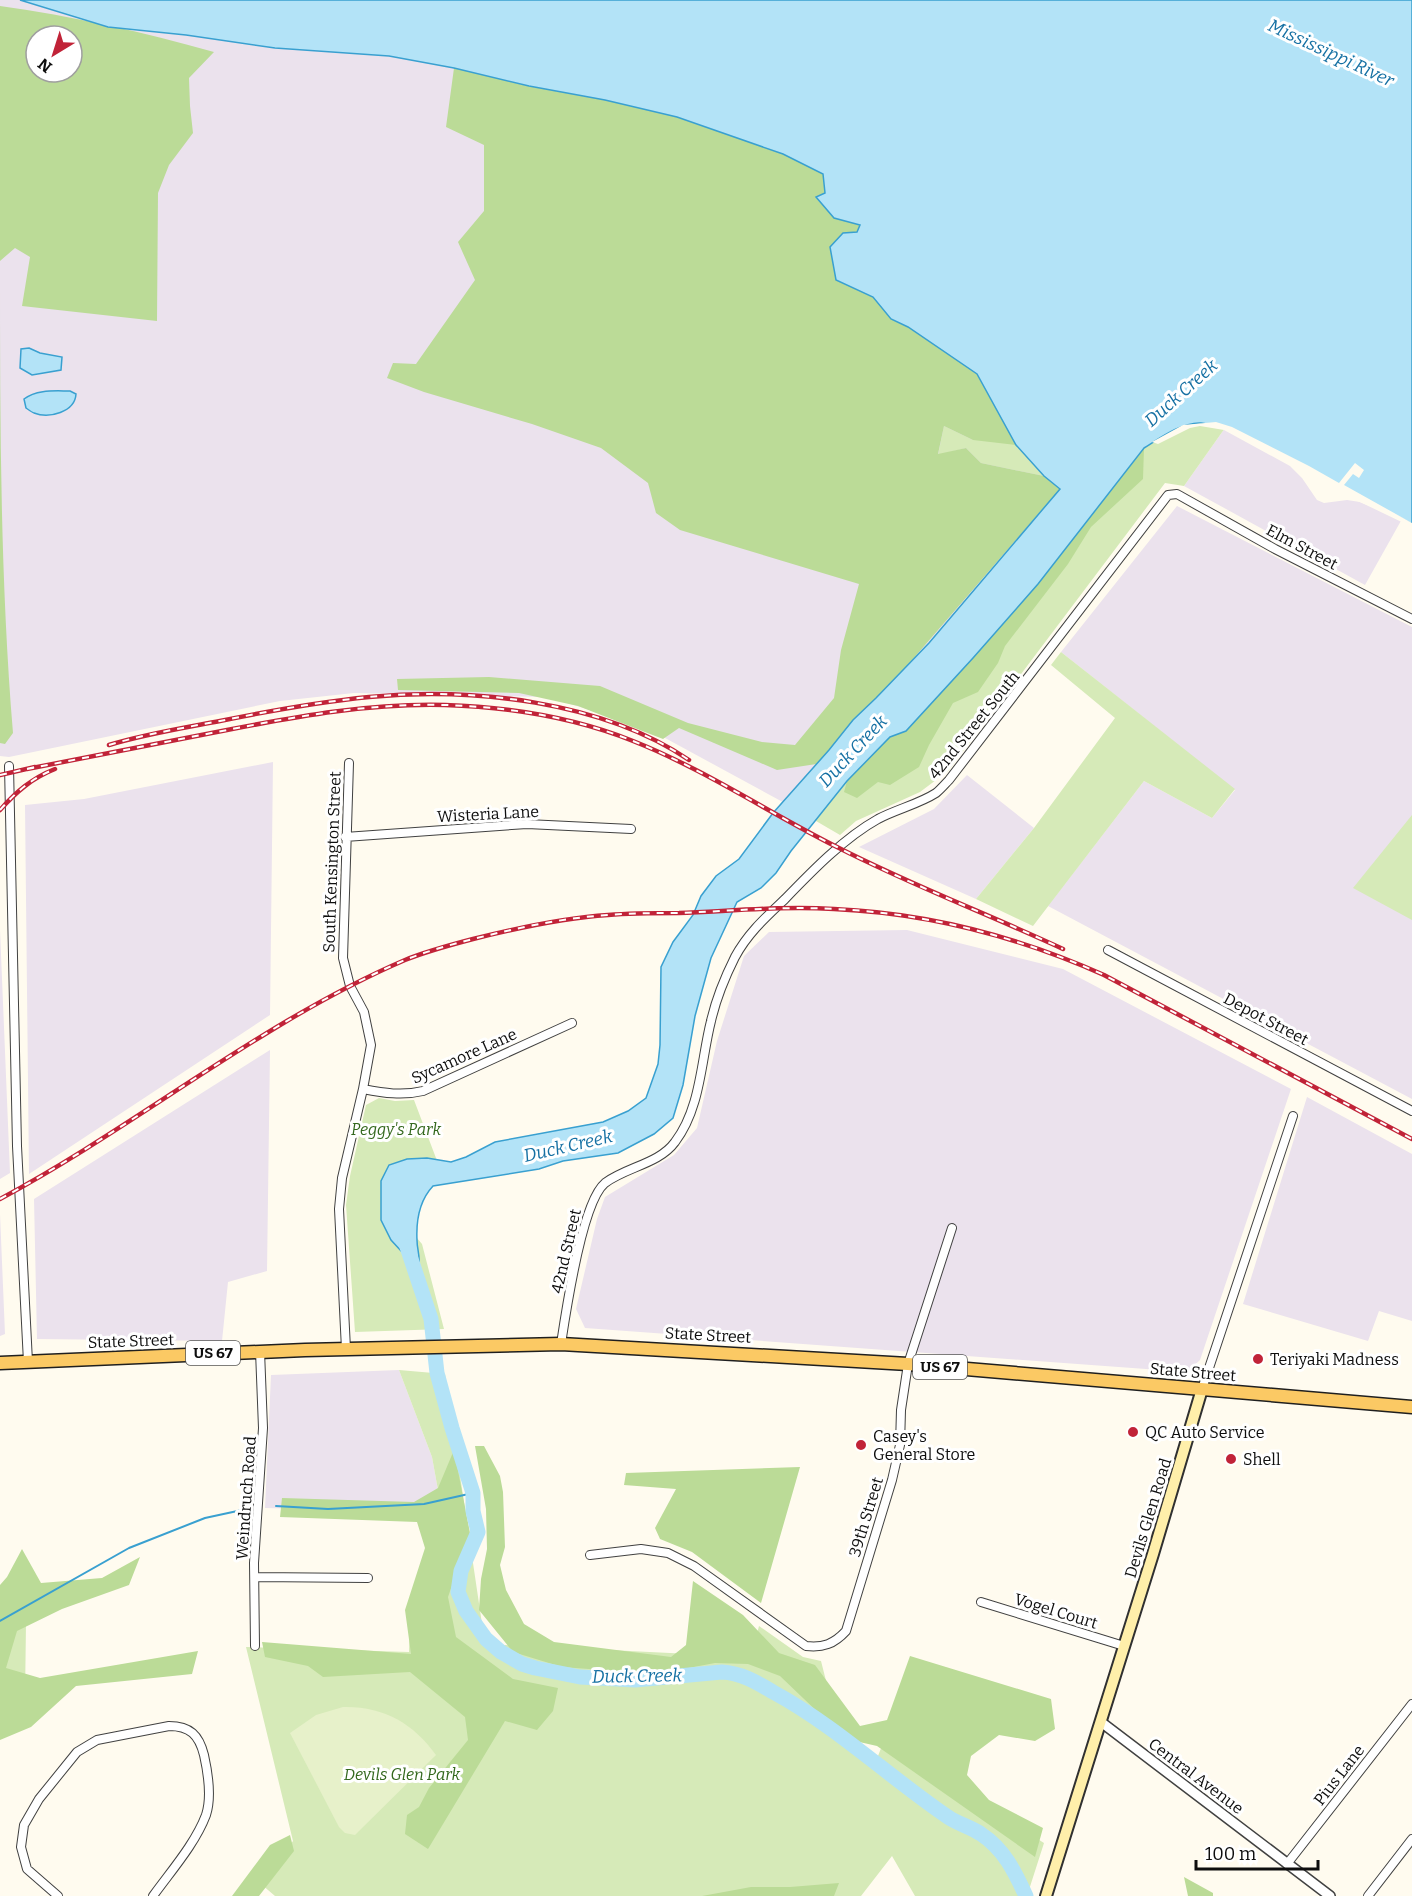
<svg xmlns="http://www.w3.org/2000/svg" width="1412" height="1896" font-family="Bitter,serif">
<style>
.industrial{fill:#ebe2ed;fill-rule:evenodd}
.green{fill:#d6eab8}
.forest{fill:#bbdb97;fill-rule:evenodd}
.pitch{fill:#e7f1ca}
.water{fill:#b3e3f7;stroke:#39a0d0;stroke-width:1.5}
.pier{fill:#fffbef}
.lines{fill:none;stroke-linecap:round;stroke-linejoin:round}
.stream{stroke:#39a0d0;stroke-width:2}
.river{stroke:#b3e3f7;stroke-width:15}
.minor-casing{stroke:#414141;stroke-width:10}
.tertiary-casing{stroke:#414141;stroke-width:12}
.secondary-casing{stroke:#303030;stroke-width:14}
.primary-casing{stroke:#1f1f1f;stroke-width:15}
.minor{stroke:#fff;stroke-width:8}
.tertiary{stroke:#fff;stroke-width:9}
.secondary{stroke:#ffefaa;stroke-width:10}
.primary{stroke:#fbc964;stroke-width:12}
.rail-casing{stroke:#c12338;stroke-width:4.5}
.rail{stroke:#fff;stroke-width:2;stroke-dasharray:7;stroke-linecap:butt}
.poi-dot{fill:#c12338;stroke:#fff;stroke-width:2}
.labels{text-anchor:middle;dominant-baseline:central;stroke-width:6;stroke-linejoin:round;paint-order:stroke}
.shield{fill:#fff;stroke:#565656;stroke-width:1.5}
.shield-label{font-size:15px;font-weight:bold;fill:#0e0e0e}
.street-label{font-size:16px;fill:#0e0e0e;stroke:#fff}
.park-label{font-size:16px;font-style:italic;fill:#33681d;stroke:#fff}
.poi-label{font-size:16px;fill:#0e0e0e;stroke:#fff;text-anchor:start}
.water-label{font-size:18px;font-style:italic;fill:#1570a3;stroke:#fff}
</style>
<rect width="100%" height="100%" fill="#fffbef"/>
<!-- industrial -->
<path class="industrial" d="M0 0H20L108 28 186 35 275 48 389 56 454 68 528 86 1060 489 792 807 643 726 547 697 354 693 280 701 9 757 0 756ZM36 36H72V72H36Z
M1225 428 1347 497 1402 519 1365 585 1184 486Z
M1177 506 1412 627V1099L1048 906 1144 781 1212 818 1235 790 1061 652Z
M273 762 270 1015 29 1174 25 805 84 799Z
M967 775 1034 828 976 899 859 847 934 809Z
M0 930 10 1173 0 1179Z
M907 930 1063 969 1291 1089 1200 1360 1187 1372 585 1328 576 1309 597 1219 605 1197 674 1155 697 1128 717 1041 744 956 769 932Z
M270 1050 267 1271 228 1282 222 1341 37 1339 34 1199Z
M1307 1097 1412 1154V1321L1379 1311 1368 1341 1243 1304Z
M0 1214 5 1334 0 1336Z
M399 1370 432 1457 442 1512 265 1508 271 1375Z"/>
<!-- green -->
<path class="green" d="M816 242 1144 448C1160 438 1182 422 1201 423 1209 424 1217 426 1225 428L1184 486 1165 483 948 771 920 792 856 821 840 835 792 807 1060 489 1044 476 981 463 966 448 938 455 944 426 973 440 821 277Z
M1061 652 1235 789 1212 818 1144 781 1033 926 976 899 1034 828 1115 718 1051 665Z
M1412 815V920L1353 888Z
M379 1098 395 1101 414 1100 439 1166 397 1215 422 1244 444 1329 355 1332 346 1205 350 1176 366 1105Z
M399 1370 445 1374 485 1644 751 1657 759 1626 803 1657 821 1661 840 1736 878 1756 883 1743 1044 1843 1027 1896H915L892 1856 861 1896H275L261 1884 293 1841 246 1647 409 1652 410 1610 442 1512 432 1457Z
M26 1623 25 1698 0 1731V1624Z"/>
<!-- forest -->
<path class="forest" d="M0 6C72 16 143 32 214 52L189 78 190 106 193 133 169 165 158 193 157 321 22 306 30 257 15 248 0 261C0 418 0 576 13 733L5 744 0 743ZM36 36H72V72H36Z
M454 68 528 86 605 100 677 117 783 154 823 173 825 193 817 197 834 218 860 225 836 280 873 297 891 319 908 327 977 374 1016 445 973 440 944 426 938 454 966 448 981 463 1044 476 1060 489 823 763 777 770 679 728 663 739 578 706 519 693 398 690 397 679 489 677 600 686 688 723 762 742 795 745 834 698 841 650 859 584 680 530 656 513 648 483 601 448 532 424 424 392 387 378 393 363 416 364 475 280 458 242 484 211V145L446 127Z
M1144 448 1143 479 1091 527 1068 564 1005 646 998 663 978 692 953 703 929 745 919 767 890 785 878 782 857 798 844 792 847 781 890 737 906 730 1038 584Z
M475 1446H484L500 1476 503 1492 505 1547 500 1565 506 1590 524 1624 554 1642 671 1657 686 1645 693 1581 743 1615 779 1653 815 1665 860 1726 887 1720 910 1656 1051 1699 1055 1729 1035 1741 999 1735 971 1756 967 1775 989 1800 1043 1828 1035 1857 877 1746 855 1741 826 1720 780 1676 748 1664 715 1663 656 1674 562 1667 513 1652 479 1610 481 1579 487 1549 486 1509Z
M454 1450 470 1533 448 1597 456 1637 513 1679 558 1688 553 1711 537 1730 505 1721 428 1849 405 1834 407 1815 419 1807 429 1788 468 1740 465 1717 410 1672 323 1677 308 1666 265 1657 262 1642 411 1654 405 1610 425 1548 417 1522 280 1517 282 1498 414 1502 438 1488Z
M800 1467 761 1603 692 1552 660 1539 655 1528 676 1489 624 1485 626 1473Z
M22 1549 41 1583 102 1578 140 1557 129 1585 62 1609 17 1631 6 1668 40 1678 198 1651 192 1674 76 1686 31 1727 0 1740V1585L7 1577Z
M290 1835 294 1851 259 1896H232L270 1845Z
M1184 1877 1213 1893V1896H1188Z
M839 1883 834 1896H702L751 1887H790Z"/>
<!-- pitch -->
<path class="pitch" d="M343 1707C383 1706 413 1723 436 1755L355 1835 345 1833 339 1827 290 1733 316 1715Z"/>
<!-- water -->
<path class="water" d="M20 0H1412V524L1225 428C1217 426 1209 424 1201 423 1182 422 1160 438 1144 448L1038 584 973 658 906 731 890 737 847 781 791 851 776 873 761 888 737 902 711 958 695 1016 683 1085 673 1118 654 1134 618 1153 563 1161 539 1169 433 1186C419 1201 416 1220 417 1240 417 1249 420 1255 419 1264L414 1265 391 1240 381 1220V1181L389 1165 407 1159 427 1158 451 1162 466 1157 495 1142 603 1122 628 1111 646 1098 658 1064 660 1045 661 967 673 942 693 915 701 896 716 876 739 859 773 813 829 750 853 720 876 698 929 643 1060 489 1044 476 1016 445 977 374 908 327 891 319 873 297 836 280 830 247 843 233 857 232 860 225 834 218 816 197 825 193 823 174 783 154 677 117 605 100 529 86 454 68 389 56 275 48 186 35 108 27Z
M29 348 40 353 62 357 61 370 32 375 20 368 21 349Z
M70 391 76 394C75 412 49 419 34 413 33 413 26 408 26 408L24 399C37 389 55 391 70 391Z"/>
<!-- pier -->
<path class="pier" d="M1216 422 1232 427 1309 466 1339 483 1355 463 1364 470 1359 478 1353 474 1344 485 1412 523V527L1360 502 1347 500 1324 503 1317 500 1302 478 1290 466 1224 430 1200 426 1190 428 1158 444 1152 442 1183 425Z"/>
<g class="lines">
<!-- stream -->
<path class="stream" d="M276 1506 328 1509 424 1504 473 1493
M0 1621 129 1548 205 1518 242 1510"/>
<!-- river -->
<path class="river" d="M407 1247 431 1319 437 1373 452 1428 473 1493V1511L478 1532 461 1571 458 1592 466 1611 486 1639 501 1652 522 1664 535 1668 580 1677 635 1680 722 1672C741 1673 756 1682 773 1692 836 1726 889 1777 948 1817 958 1824 971 1827 981 1834 1004 1849 1015 1872 1026 1896"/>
<defs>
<path id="minor" d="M9 766 17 1146 28 1362
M345 837 527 824 631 829
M1108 950 1412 1111
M363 1089C384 1093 402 1096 423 1091L572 1023
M561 1344C566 1311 582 1202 605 1183 626 1167 659 1164 675 1142 701 1108 701 1060 711 1021 716 999 725 977 735 957 748 933 766 917 785 899 812 871 844 838 878 819 897 809 919 804 936 793 941 789 945 784 949 780L1168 495 1177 494 1275 549 1412 619
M346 1349 339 1209 342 1178 363 1089 371 1045 364 1012 350 986 343 958 349 763
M1202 1389 1293 1116
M590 1555 641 1549 668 1553 694 1566 806 1646C823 1648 834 1644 846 1631L892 1480 900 1445 901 1410 908 1364 952 1228
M255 1577 368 1578
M981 1602 1124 1646
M255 1646 254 1563 263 1428 260 1351
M1287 1864 1412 1704
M58 1896 27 1869 21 1847 24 1825 39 1799 77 1752 97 1740 169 1726C190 1726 199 1735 204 1755 208 1773 212 1797 206 1815 195 1844 171 1871 153 1896
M1368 1896 1412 1839"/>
<path id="tertiary" d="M1101 1722 1330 1896"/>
<path id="secondary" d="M1046 1896 1153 1554 1202 1389"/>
<path id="primary" d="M0 1363 305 1350 561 1344 908 1364 1412 1407"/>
</defs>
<!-- minor casing -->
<use href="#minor" class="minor-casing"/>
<!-- tertiary casing -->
<use href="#tertiary" class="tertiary-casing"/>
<!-- secondary casing -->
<use href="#secondary" class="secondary-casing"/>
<!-- primary casing -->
<use href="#primary" class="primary-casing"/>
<!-- minor -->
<use href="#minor" class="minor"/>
<!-- tertiary -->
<use href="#tertiary" class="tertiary"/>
<!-- secondary -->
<use href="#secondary" class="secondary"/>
<!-- primary -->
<use href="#primary" class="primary"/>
<defs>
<path id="rail" d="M109 745C145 734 183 728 220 721 269 711 319 702 369 697 472 687 602 701 689 760
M27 769C94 756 160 743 227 730 299 716 371 703 445 705 509 707 573 717 633 741 704 769 769 813 837 847 911 885 988 914 1063 949
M0 775 35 767
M0 810C16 792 32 778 55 769
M0 1199C138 1125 261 1022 405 960 427 951 450 945 473 939 517 928 562 918 608 915 632 913 655 913 679 913 731 911 782 906 834 909 927 913 1019 937 1104 975L1412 1139"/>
</defs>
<!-- rail casing -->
<use href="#rail" class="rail-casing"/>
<!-- rail -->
<use href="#rail" class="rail"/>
</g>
<!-- markers -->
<g class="poi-dot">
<circle cx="1258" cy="1359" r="6"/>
<circle cx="1133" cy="1432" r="6"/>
<circle cx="861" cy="1445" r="6"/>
<circle cx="1231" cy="1459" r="6"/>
</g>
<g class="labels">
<!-- shield labels -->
<g class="shield">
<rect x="186" y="1341" width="54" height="24" rx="4.5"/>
<rect x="913" y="1355" width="54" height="24" rx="4.5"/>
</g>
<g class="shield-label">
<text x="213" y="1353">US 67</text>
<text x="940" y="1367">US 67</text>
</g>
<!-- street labels -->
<g class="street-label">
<text transform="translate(1302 547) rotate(28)">Elm Street</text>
<text transform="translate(974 725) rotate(-51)">42nd Street South</text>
<text transform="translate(488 814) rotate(-3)">Wisteria Lane</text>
<text transform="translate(332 862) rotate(-88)">South Kensington Street</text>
<text transform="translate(1266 1019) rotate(28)">Depot Street</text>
<text transform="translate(464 1056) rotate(-24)">Sycamore Lane</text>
<text transform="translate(566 1251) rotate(-77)">42nd Street</text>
<text transform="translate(708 1335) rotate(3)">State Street</text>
<text transform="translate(131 1341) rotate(-2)">State Street</text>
<text transform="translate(1193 1372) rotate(5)">State Street</text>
<text transform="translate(246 1498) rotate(-86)">Weindruch Road</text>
<text transform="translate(866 1517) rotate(-73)">39th Street</text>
<text transform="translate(1148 1518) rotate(-73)">Devils Glen Road</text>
<text transform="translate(1056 1611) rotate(17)">Vogel Court</text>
<text transform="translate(1339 1775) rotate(-52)">Pius Lane</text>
<text transform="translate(1196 1776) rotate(37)">Central Avenue</text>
</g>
<!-- park labels -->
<g class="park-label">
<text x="396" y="1129">Peggy's Park</text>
<text x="402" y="1774">Devils Glen Park</text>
</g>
<!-- poi labels -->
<g class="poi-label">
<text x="1270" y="1359">Teriyaki Madness</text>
<text x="1145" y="1432">QC Auto Service</text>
<text x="873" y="1436">Casey's<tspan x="873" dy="18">General Store</tspan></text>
<text x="1243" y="1459">Shell</text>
</g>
<!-- water labels -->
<g class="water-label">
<text transform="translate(1331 53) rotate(25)">Mississippi River</text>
<text transform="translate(1181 393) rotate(-42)">Duck Creek</text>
<text transform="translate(853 751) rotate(-47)">Duck Creek</text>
<text transform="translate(568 1146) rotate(-13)">Duck Creek</text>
<text transform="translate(637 1676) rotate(-1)">Duck Creek</text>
</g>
</g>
<!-- north arrow -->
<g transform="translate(54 54) rotate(218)"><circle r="28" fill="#ffffff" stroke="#9f9f9f" stroke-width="1.5"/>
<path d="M0-4.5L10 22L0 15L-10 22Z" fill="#c12338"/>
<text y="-9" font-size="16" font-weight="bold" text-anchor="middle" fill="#0e0e0e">N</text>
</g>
<!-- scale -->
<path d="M1196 1860v9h122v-9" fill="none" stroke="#0e0e0e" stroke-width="3"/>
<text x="1205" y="1860" font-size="18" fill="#0e0e0e" stroke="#ffffff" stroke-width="4.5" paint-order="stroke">100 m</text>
</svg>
